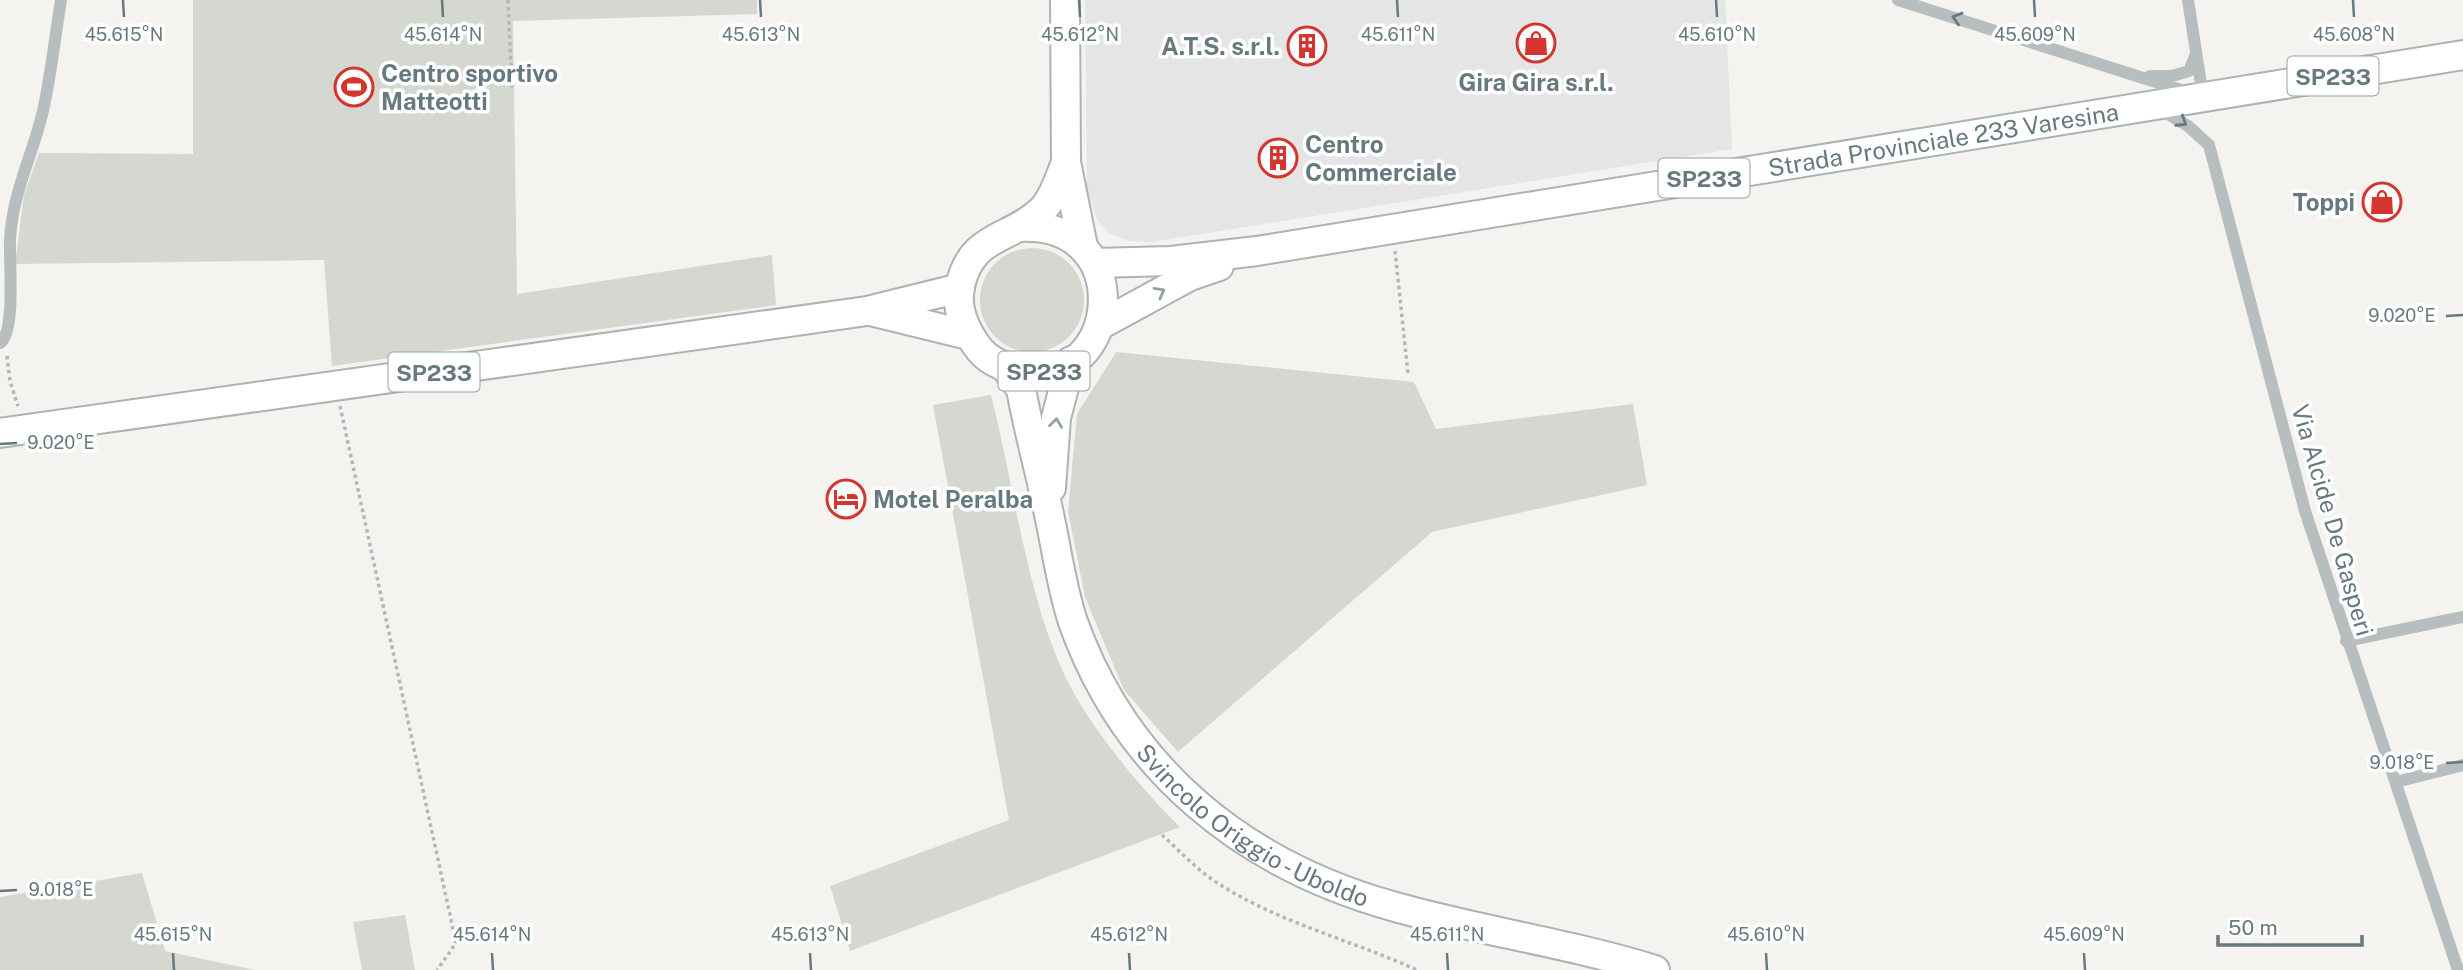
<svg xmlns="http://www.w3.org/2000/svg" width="2463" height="970" font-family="'Public Sans',sans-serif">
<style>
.built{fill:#e4e5e4}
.green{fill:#d4d8d0}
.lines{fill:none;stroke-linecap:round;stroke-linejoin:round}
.major-casing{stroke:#acb3b5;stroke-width:32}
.path{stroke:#b3b7b9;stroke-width:3.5;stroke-dasharray:3.5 3.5;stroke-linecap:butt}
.minor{stroke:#b8bec0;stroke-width:12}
.major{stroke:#fff;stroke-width:28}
.oneway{stroke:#65797f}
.oneway2{stroke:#93a1a5}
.ticks{fill:none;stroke:#65797f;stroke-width:2.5}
.labels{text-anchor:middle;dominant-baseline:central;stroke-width:7;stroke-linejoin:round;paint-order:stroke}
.shield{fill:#fff;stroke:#93a1a5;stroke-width:2}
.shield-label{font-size:23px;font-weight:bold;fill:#65797f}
.poi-label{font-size:24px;font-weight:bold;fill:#65797f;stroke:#fff;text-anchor:start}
.street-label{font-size:24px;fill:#65797f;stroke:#fff}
.ticks-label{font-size:18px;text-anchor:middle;fill:#65797f;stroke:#fff;stroke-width:7;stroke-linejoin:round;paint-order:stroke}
</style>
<rect width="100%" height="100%" fill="#f4f3f0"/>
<!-- built -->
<path class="built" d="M1085 0H1725L1732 149 1151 242 1129 241 1109 233 1097 220 1087 189Z"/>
<!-- green -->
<path class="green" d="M193 0H757V14L513 21 517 294 772 255 776 305 332 366 324 260 15 264 24 195 39 153 193 154Z
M980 300a52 52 0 1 1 104 0a52 52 0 1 1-104 0Z
M1116 352 1414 382 1436 429 1633 404 1647 485 1432 532 1178 752 1124 690 1085 597 1068 512 1077 414Z
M991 395C1014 485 1025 589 1064 674 1087 724 1141 789 1180 827L850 951 830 886 1009 820 933 405Z
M142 873 165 951 255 970H0V897Z
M405 915 415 970H362L353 922Z"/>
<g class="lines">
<defs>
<g id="major">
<path d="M1065 0 1066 162 1083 247"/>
<path d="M1020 227C1140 221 1120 391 1022 371 1006 368 990 362 980 350 966 332 955 310 960 286 972 233 1010 241 1042 210 1054 198 1060 177 1066 162"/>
<path id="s1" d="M1095 263 1171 261 1257 251 2463 55"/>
<path d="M874 312 968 335"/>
<path d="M1100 325 1190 276 1219 266"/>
<path id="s2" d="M1006 368 1021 389C1029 433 1041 475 1050 519 1057 552 1062 589 1073 622 1126 770 1243 864 1392 906 1479 931 1569 943 1655 970"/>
<path d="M0 433 867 311 960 288"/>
<path d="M1051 488 1056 418 1071 361"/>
</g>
</defs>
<!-- major casing -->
<use href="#major" class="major-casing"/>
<!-- path -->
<path class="path" d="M508 0 512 90
M1395 251 1408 374
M7 356 10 381 18 406
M340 406 456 943 437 970
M1162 835C1180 851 1198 871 1219 884 1280 923 1351 940 1417 970"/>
<!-- minor -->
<path class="minor" d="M1898 0 2203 97 2188 0
M2150 76H2172L2189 71 2196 54
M2160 109 2188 126 2209 145 2305 511 2458 970
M0 343C16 332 9 261 10 240 12 194 33 154 43 111 51 75 55 37 61 0
M2346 641 2463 617
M2396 782 2463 765"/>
<!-- major -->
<use href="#major" class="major"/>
</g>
<!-- one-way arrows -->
<defs><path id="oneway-chevron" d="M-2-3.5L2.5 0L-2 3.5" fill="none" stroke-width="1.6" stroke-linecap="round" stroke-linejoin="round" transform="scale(1.75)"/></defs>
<g class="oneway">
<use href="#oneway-chevron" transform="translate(1957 18) rotate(-163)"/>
<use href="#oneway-chevron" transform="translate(2182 122) rotate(33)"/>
</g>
<g class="oneway2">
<use href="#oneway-chevron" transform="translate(1160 292) rotate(-29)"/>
<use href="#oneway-chevron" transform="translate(1056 423) rotate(-83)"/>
</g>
<!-- ticks -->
<path class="ticks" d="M123 0 124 17M442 0 443 17M760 0 761 17M1079 0 1080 17M1397 0 1398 17M1716 0 1717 17M2034 0 2035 17M2353 0 2354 17M2446 316 2463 315M0 444 17 443M2446 763 2463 762M0 891 17 890M173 953 174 970M492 953 493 970M810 953 811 970M1129 953 1130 970M1447 953 1448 970M1766 953 1767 970M2084 953 2085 970"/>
<!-- icons -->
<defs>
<symbol id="shop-ring" viewBox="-11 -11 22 22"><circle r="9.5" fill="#fff" stroke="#d5352f" stroke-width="1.5"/><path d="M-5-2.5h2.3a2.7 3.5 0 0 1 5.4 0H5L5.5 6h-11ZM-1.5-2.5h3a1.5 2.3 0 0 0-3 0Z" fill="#d5352f"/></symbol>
<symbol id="building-ring" viewBox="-11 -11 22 22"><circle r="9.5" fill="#fff" stroke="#d5352f" stroke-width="1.5"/><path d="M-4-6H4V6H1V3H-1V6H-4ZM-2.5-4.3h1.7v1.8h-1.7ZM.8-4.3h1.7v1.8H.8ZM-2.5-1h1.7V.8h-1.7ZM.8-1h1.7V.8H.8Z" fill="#d5352f"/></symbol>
<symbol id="stadium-ring" viewBox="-11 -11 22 22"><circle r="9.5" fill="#fff" stroke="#d5352f" stroke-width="1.5"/><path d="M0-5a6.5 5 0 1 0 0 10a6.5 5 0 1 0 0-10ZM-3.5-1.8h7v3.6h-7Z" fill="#d5352f"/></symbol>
<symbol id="hotel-ring" viewBox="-11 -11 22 22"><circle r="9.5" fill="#fff" stroke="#d5352f" stroke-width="1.5"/><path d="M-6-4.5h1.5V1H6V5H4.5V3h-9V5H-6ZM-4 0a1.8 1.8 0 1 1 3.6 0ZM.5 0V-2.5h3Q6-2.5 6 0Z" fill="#d5352f"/></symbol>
</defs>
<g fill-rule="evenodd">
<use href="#shop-ring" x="1514" y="21" width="44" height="44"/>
<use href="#building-ring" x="1285" y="24" width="44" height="44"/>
<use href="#stadium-ring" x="332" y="65" width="44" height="44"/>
<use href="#building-ring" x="1256" y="136" width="44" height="44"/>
<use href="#shop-ring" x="2360" y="180" width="44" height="44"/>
<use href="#hotel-ring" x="824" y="477" width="44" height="44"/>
</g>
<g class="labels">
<!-- shield labels -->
<g class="shield">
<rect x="2287.5" y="56.5" width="91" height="39" rx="5"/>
<rect x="1658.5" y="158.5" width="91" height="39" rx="5"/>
<rect x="998.5" y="351.5" width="91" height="39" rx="5"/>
<rect x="388.5" y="352.5" width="91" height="39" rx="5"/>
</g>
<g class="shield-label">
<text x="2333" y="76">SP233</text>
<text x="1704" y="178">SP233</text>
<text x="1044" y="371">SP233</text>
<text x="434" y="372">SP233</text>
</g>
<!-- poi labels -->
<g class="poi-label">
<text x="1280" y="46" text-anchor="end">A.T.S. s.r.l.</text>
<text x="381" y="73">Centro sportivo<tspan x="381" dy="28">Matteotti</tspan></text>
<text x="1536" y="82" text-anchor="middle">Gira Gira s.r.l.</text>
<text x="1305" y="144">Centro<tspan x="1305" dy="28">Commerciale</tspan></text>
<text x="2355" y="202" text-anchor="end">Toppi</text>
<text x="873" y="499">Motel Peralba</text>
</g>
<!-- street labels -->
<g class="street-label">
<text stroke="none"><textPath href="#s1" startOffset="858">Strada Provinciale 233 Varesina</textPath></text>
<text transform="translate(2333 520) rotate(74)">Via Alcide De Gasperi</text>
<text stroke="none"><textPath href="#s2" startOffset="546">Svincolo Origgio - Uboldo</textPath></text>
</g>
</g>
<g class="ticks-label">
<text x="124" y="41">45.615°N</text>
<text x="443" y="41">45.614°N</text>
<text x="761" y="41">45.613°N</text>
<text x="1080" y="41">45.612°N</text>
<text x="1398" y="41">45.611°N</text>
<text x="1717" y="41">45.610°N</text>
<text x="2035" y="41">45.609°N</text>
<text x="2354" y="41">45.608°N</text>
<text x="2402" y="322">9.020°E</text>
<text x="61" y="449">9.020°E</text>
<text x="2402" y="769">9.018°E</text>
<text x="61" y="896">9.018°E</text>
<text x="173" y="941">45.615°N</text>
<text x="492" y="941">45.614°N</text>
<text x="810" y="941">45.613°N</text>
<text x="1129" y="941">45.612°N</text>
<text x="1447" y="941">45.611°N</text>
<text x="1766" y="941">45.610°N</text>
<text x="2084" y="941">45.609°N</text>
</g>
<!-- scale -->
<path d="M2218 935v10h144v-10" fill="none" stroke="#65797f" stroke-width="3.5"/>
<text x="2228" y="935" font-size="21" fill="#65797f" stroke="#ffffff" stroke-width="5" paint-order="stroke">50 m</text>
</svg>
